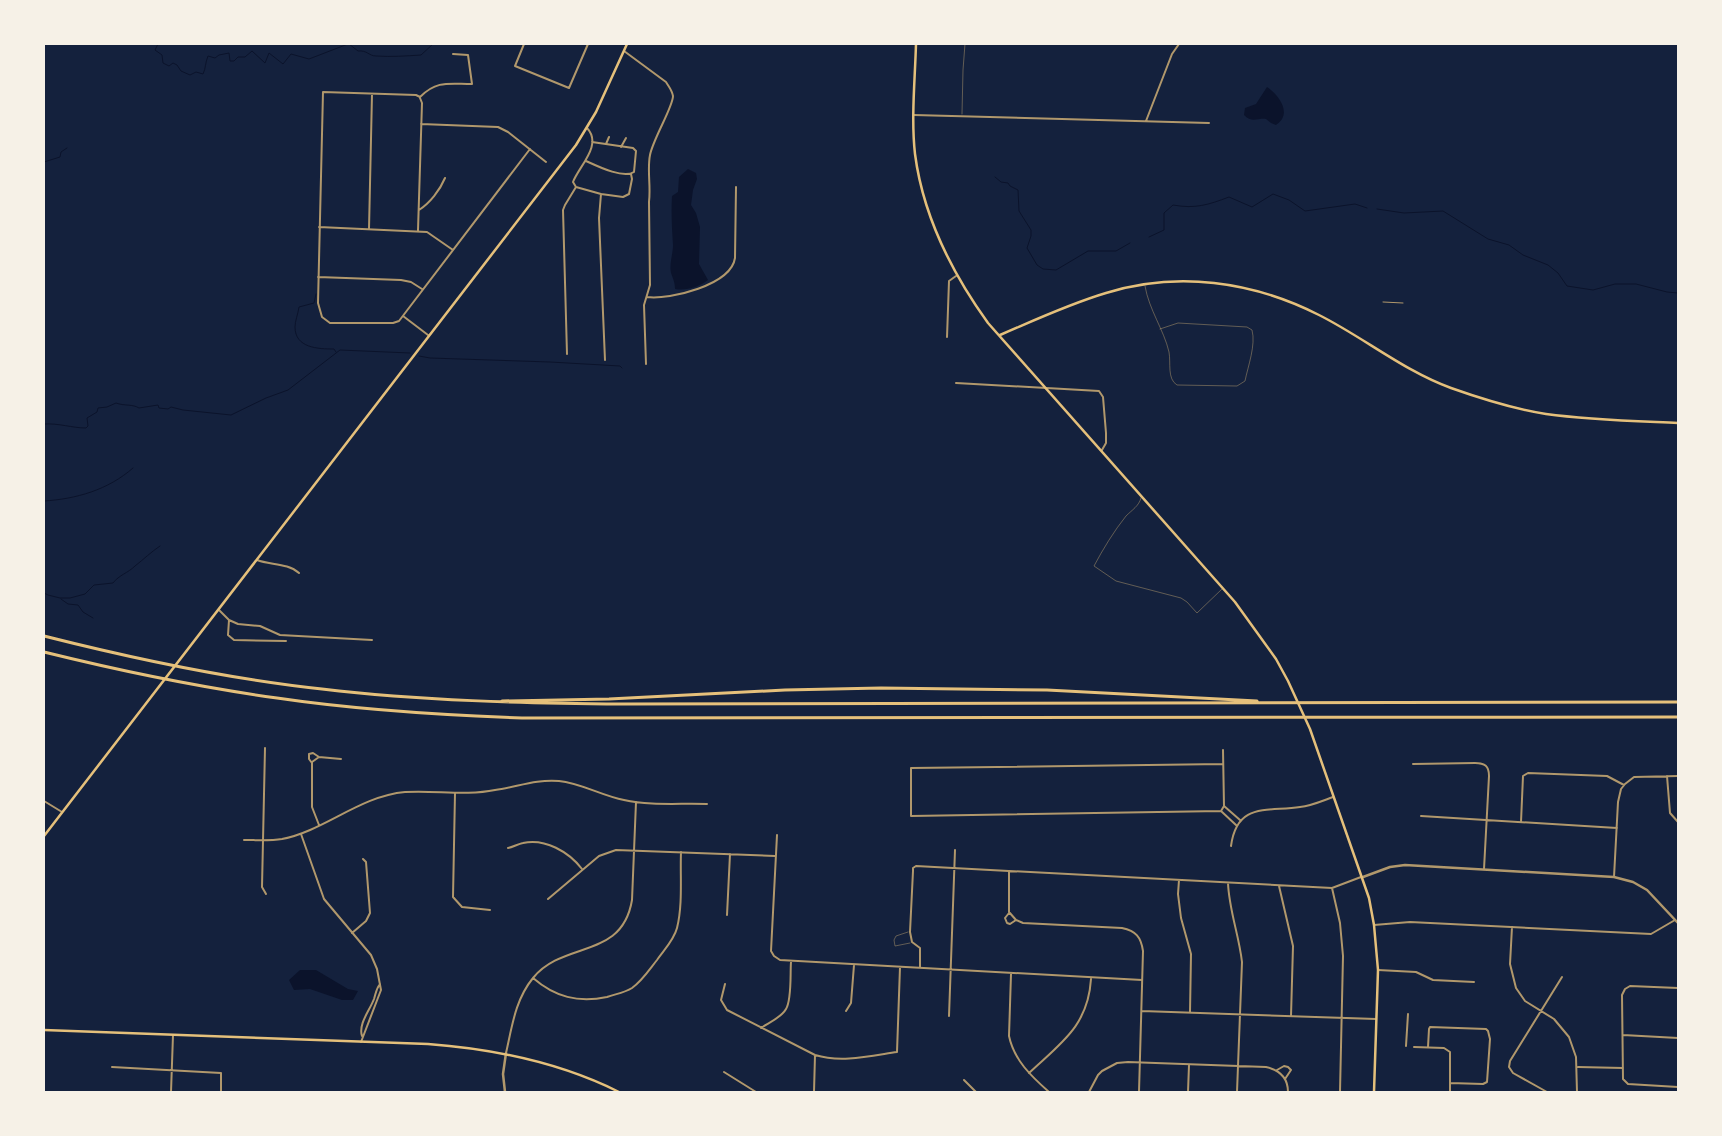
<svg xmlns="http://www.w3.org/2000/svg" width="1722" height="1136" font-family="Manrope,sans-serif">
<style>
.water{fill:#0b132b}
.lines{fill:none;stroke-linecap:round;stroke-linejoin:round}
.stream{stroke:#0b132b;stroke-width:1}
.service{stroke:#b1986c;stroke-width:0.5}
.pedestrian{stroke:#b1986c;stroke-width:1}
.minor{stroke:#b1986c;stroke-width:2}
.tertiary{stroke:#b1986c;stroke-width:2.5}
.secondary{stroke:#e5c07b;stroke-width:2.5}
.motorway{stroke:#e5c07b;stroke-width:3}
</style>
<rect width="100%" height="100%" fill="#14213d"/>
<!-- water -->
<path class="water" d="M1267 87C1279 95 1293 114 1276 125L1271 123 1266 119C1258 118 1251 123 1244 115L1245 108 1256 104Z
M688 169 696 173 697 179 693 190 691 205 696 213 700 227 699 264 708 280C699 287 686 291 675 289 675 282 673 279 671 273 669 264 673 254 673 245 672 229 671 213 672 196L678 192 679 177Z
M300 970H316L348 989 358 991 353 1000H342L310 989 294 990 289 980Z"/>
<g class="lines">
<!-- stream -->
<path class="stream" d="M158 44 155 50 162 55 163 63 169 66 173 63 177 65 181 71 190 75 196 72 203 74C206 68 205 63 208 56L215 58 219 55 229 53 230 61H234L238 57H245L252 51 265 63 269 53 283 64 291 54 309 59 348 44
M349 44 358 51C367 50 369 56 376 56 391 57 406 56 421 55L433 44
M44 162 60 157 61 152 67 148
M995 177 1001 182 1008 183 1010 186 1018 190 1019 211 1031 230V236L1027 248 1037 265 1043 269 1056 270 1088 251H1116L1130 243
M1377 209 1404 213 1443 211 1488 239 1509 245 1523 255 1548 265 1558 273 1567 286 1593 290 1615 284H1636L1667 292 1678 293
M1149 237 1164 230V213L1173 205C1195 209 1208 205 1229 197L1252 207 1273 194 1289 200 1305 211 1355 204 1367 208
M316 294 314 303 299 307C298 314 295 321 295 327 295 348 318 349 334 349L336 352
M419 356 430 358 550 362 620 366 622 368
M44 424C59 423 72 428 86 428L88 426 87 418 97 412 98 408 107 407 116 403C124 406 133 404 139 408L158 405 159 408 168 409 171 407 183 410 231 415 266 398 288 390 340 350 410 353
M44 501C76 499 108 490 133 468
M44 593 48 595 60 598H70L85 594 94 585 113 583C119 575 128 573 135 566 144 559 151 552 160 546
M61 599 68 604 78 605 83 612 93 618"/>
<!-- service -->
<path class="service" d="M962 114 963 70 965 44
M1145 286C1149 310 1164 330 1169 352 1171 363 1167 379 1177 385L1237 386 1245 381C1248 366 1256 345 1252 330L1247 327 1178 323 1160 329
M1141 498C1139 506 1132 510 1126 516 1114 531 1103 549 1094 566L1116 581 1181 598 1187 602 1197 613 1222 589
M908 932 896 936 894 940 895 946 910 943"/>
<!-- pedestrian -->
<path class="pedestrian" d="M1383 302 1403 303"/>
<!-- minor -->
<path class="minor" d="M524 44 515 66 569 88 588 44
M624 51 666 82C669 87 672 90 673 96 673 107 653 139 650 155 647 170 651 186 649 202L650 285 644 305 646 364
M420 97 416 95 323 92 318 303 322 317 330 323H393L399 321 530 149
M420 97C437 80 449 84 472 84L468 55 453 54
M914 115 1209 123
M1146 121 1172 54 1179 44
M421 124 498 127 508 132 546 162
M606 144 609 137
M621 147 626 138
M586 161C597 166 623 179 634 172L636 151 633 148 592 142
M576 187 601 194 599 218 605 360
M601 194 623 197 629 194 632 179 631 174
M419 210C430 203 440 190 445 178
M319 227 427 232 453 250
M369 229 372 94
M418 230 422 103 420 98
M318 277 401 280 411 282 422 289
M647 297C670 300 731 285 735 258L736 187
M403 316 428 335
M947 337 949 281 956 276
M567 354 563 210 565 205 576 187 573 182C579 166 603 145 587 128
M956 383 1099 391 1103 397 1106 433V443L1102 450
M257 560C270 565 288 563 299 573
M219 610 229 620 228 635 234 640 286 641
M229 620 238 624 260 626 280 635 372 640
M265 748 262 887 266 894
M312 763 309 759V754L313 753 319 757
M1223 764 911 768V816L1221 811 1236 825
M1413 764 1475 763C1485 763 1489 766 1489 776L1484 869
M1667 776 1670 813 1678 822
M455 793 453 897 462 907 490 910
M44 801 62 812
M1224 806 1240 820
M1221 811 1224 806 1223 750
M1421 816 1617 828
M1521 822 1523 776 1528 773 1607 776 1624 785
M319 825 312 807V762L319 757 341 759
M301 834 324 899 371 955 377 969 381 990 361 1042
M777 835 771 951 774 956 780 960 1142 980
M244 840C256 840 270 841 282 839 324 831 360 796 405 792 435 790 466 796 495 790 517 787 536 779 559 781 581 783 602 796 624 800 650 806 680 803 707 804
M1231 846C1237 802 1267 812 1300 807 1311 806 1322 801 1333 797
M508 848C513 847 518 844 523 843 545 838 569 852 582 869
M1009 871V912L1016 920 1023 923 1122 928C1136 931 1141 937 1143 951L1139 1092
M1614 877 1618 802 1621 789 1625 784 1634 777 1678 776
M1179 880 1178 894 1181 918 1191 954 1190 1012
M1228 883C1229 910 1239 935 1242 962L1237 1092
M1279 886 1293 946 1291 1016
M1332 888 1340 923 1343 956 1340 1092
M548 899 599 856 616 850 775 856
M1009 913 1005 918 1007 923 1010 924 1016 920
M727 915 730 854
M1374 925 1410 922 1651 934 1675 920
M1512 927 1510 964 1516 988 1525 1001 1554 1019 1569 1037 1576 1057 1577 1092
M352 933 366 921 370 913 366 862 363 859
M920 968V948L912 942 910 932 913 871V868L916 866 1332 888 1361 877
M1378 970 1416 972 1433 980 1474 982
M1011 974 1009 1036C1014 1060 1031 1076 1049 1092
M533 978C555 997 578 1003 607 997 615 994 624 993 632 988 642 981 649 970 657 960 664 950 674 940 677 928 683 904 680 876 681 852
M725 984 721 1000 727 1010 815 1055C841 1063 870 1056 897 1052L900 967
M1678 988 1630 986 1625 989 1622 995 1623 1079 1628 1084 1678 1087
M846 1011 851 1003 854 965
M1142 1011 1376 1019
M949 1016 955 850
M761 1028C768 1023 781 1018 786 1009 792 999 790 974 791 962
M1623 1035 1678 1038
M362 1036C358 1024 370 1010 374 999 376 993 376 989 380 984
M1406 1046 1408 1014
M1414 1047 1444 1048 1450 1052V1092
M1428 1047 1429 1029 1430 1027 1486 1029 1488 1031 1490 1039 1487 1082 1483 1084 1450 1083
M506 1053C512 1027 515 1000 533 978 564 940 622 960 632 900L636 802
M112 1067 221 1073V1092
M1578 1067 1623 1068
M1277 1070 1284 1066 1288 1067 1291 1070 1285 1079
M724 1072 756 1092
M1029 1073C1061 1043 1088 1026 1091 979
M964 1080 976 1092
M171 1092 173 1035
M814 1092 815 1055
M1089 1092 1098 1075 1102 1071 1117 1063 1128 1062 1266 1067C1279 1070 1288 1078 1288 1092
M1188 1092 1189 1065
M1547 1092 1513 1073 1509 1067 1510 1061 1562 977"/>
<!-- tertiary -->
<path class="tertiary" d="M1363 877 1390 867 1405 865 1614 877 1633 882 1647 890 1678 923
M505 1092 503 1074 506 1053"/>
<!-- secondary -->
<path class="secondary" d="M916 44C915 80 911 118 915 154 923 216 952 273 988 323L1235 602 1276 659 1288 681 1310 729 1369 898 1374 925 1378 970 1374 1092
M1000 335C1035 320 1069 304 1106 293 1177 271 1252 281 1319 315 1363 337 1404 371 1451 388 1482 399 1514 409 1546 414 1590 420 1634 421 1678 423
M44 836 576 145 596 112 627 44
M44 1030 428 1044C495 1049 559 1062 619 1092"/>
<!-- motorway -->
<path class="motorway" d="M44 636C135 659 228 679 322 689 422 701 522 703 623 704L1678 702
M44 652C121 671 198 687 277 698 358 710 440 715 522 718L1678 717
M502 701 609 699 785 690 881 688 1047 690 1257 701"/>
</g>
<!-- border -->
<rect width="1722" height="1136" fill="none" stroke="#f6f1e7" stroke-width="90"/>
</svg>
